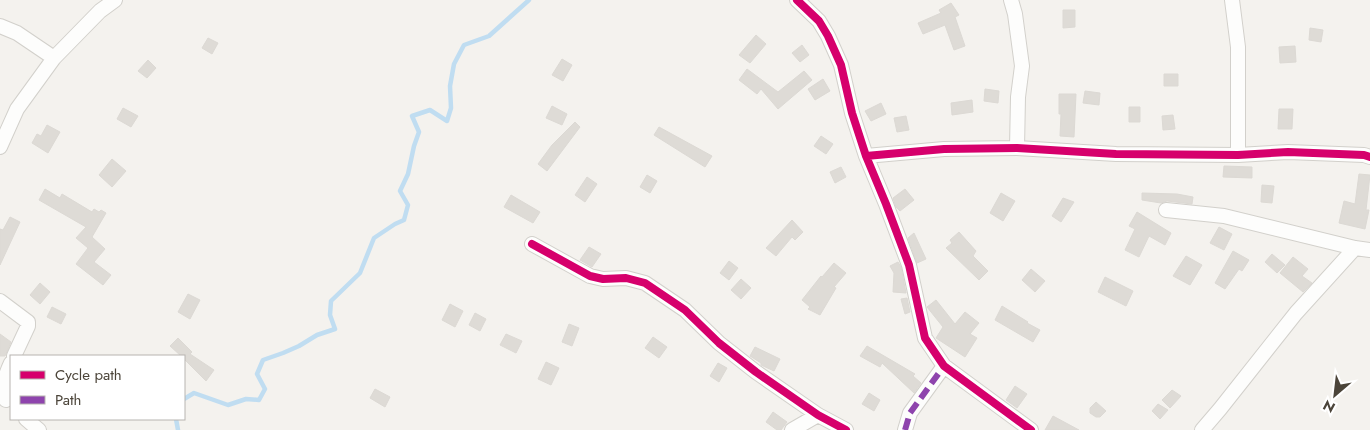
<svg xmlns="http://www.w3.org/2000/svg" width="1370" height="430" font-family="Jost,sans-serif">
<style>
.lines{fill:none;stroke-linecap:round;stroke-linejoin:round}
.stream{stroke:#c0ddf1;stroke-width:4.5}
.building{fill:#dedbd6;stroke:#dcd9d4}
.minor-casing{stroke:#d2d0cb;stroke-width:16}
.minor{stroke:#fdfdfc;stroke-width:14}
.quiet{stroke:#8e44ad;stroke-width:6;stroke-dasharray:12 6;stroke-linecap:butt}
.cycleway-casing{stroke:#fff;stroke-width:11}
.cycleway{stroke:#d6006c;stroke-width:8}
</style>
<rect width="100%" height="100%" fill="#f4f2ee"/>
<g class="lines">
<!-- stream -->
<path class="stream" d="M184 399 194 393 228 405 246 399 259 400 265 389 257 374 263 360 283 353 299 346 317 335 335 329 330 315 331 301 360 273 374 238 395 224 404 220 408 205 400 191 408 174 414 146 419 132 412 116 430 110 447 121 451 108 450 86 454 64 464 45 489 36 529 0
M176 419 178 430"/>
</g>
<!-- building -->
<path class="building" d="M951 3 959 15 955 17 965 46 954 50 945 25 923 34 918 23 941 13 939 10Z
M1063 10H1075V27L1063 28Z
M1310 28 1323 30 1321 42 1309 40Z
M756 35 766 44 750 63 739 55Z
M208 38 218 43 212 54 202 48Z
M802 45 809 55 800 62 792 53Z
M1295 46 1296 62 1280 63 1279 47Z
M562 59 572 65 563 81 552 75Z
M148 60 156 68 147 78 138 71Z
M747 69 778 92 804 71 812 80 778 109 761 89 757 94 739 80Z
M1164 74H1178V86H1164Z
M823 79 830 91 815 100 808 89Z
M985 89 999 91 998 103 984 101Z
M1085 91 1100 93 1099 105 1083 103Z
M1059 94H1076L1074 137 1060 136 1061 114H1059Z
M972 100 973 112 952 115 951 103Z
M881 103 886 114 871 121 865 111Z
M552 106 567 114 562 125 546 118Z
M1129 107H1140V122H1129Z
M123 108 138 116 131 127 117 119Z
M1279 109H1293L1292 129H1278Z
M1173 115 1175 129 1163 130 1162 116Z
M906 116 909 130 897 132 894 118Z
M575 122 580 127 547 171 538 164 552 145Z
M47 125 60 132 48 153 32 143 37 134 41 136Z
M659 127 712 156 705 167 654 135Z
M821 136 833 144 826 154 814 146Z
M112 159 126 171 112 187 99 175Z
M1224 166 1252 167V178L1223 177Z
M841 167 846 177 835 183 830 172Z
M1359 174 1370 175 1366 210H1369L1365 229 1339 223 1344 201 1355 204Z
M647 175 657 181 650 193 640 187Z
M587 177 597 184 585 202 575 195Z
M1262 185 1274 186 1272 203 1261 202Z
M45 189 60 198 62 194 92 212 94 209 99 212 101 210 106 213 92 237 105 249 94 262 111 275 103 285 76 264 88 248 76 238 86 227 39 200Z
M905 189 914 200 900 211 896 207 893 198Z
M1001 193 1015 201 1003 221 990 213Z
M1142 193 1177 194 1193 197 1192 204 1167 201 1161 203 1142 200Z
M511 195 540 212 533 223 504 207Z
M1063 198 1074 202 1061 222 1052 216Z
M1137 212 1171 233 1165 245 1149 236 1139 257 1125 250 1135 229 1129 226Z
M10 217 20 222 0 265V229L3 230Z
M792 220 803 232 795 240 792 237 776 256 766 248Z
M1219 227 1232 234 1224 250 1210 243Z
M959 232 976 251 973 256 988 271 979 280 946 248 952 243 950 240Z
M914 233 926 259 917 263 908 238Z
M589 247 601 254 592 267 580 260Z
M1233 251 1249 260 1242 271 1239 269 1225 289 1215 283Z
M1272 254 1285 265 1277 273 1265 262Z
M1186 256 1202 265 1190 285 1173 276Z
M1293 257 1308 269 1302 276 1312 283 1303 292 1280 273Z
M729 261 738 268 729 280 720 273Z
M898 262 901 267 906 293 893 292 894 273 890 266Z
M834 263 846 273 834 287 836 288 820 315 808 309 810 307 802 300 821 276 822 277Z
M1031 269 1045 281 1035 292 1022 280Z
M1105 277 1133 291 1126 306 1098 292Z
M741 279 751 288 741 299 731 290Z
M40 283 50 292 40 304 30 295Z
M188 294 200 300 190 319 178 312Z
M907 298 910 312 905 314 901 299Z
M936 300 955 324 965 312 979 323 970 334 977 338 965 357 936 338 943 327 927 307Z
M450 304 463 311 455 327 442 320Z
M1002 306 1028 322 1027 323 1040 330 1033 342 995 320Z
M52 307 66 314 61 324 47 317Z
M475 313 486 319 480 331 469 325Z
M569 324 579 328 572 346 562 342Z
M0 334 11 342 5 356H0Z
M506 334 522 341 516 353 500 345Z
M653 337 667 347 659 358 645 348Z
M178 338 192 352 190 354 214 370 206 381 184 359V356H181L170 346Z
M867 346 915 374 913 376 921 383 914 393 882 363 880 367 860 356Z
M755 347 780 359 774 371 761 365V363L750 356Z
M546 362 559 368 551 385 538 379Z
M718 363 727 368 719 382 710 376Z
M1015 386 1027 394 1017 408 1006 400Z
M375 389 390 397 385 407 370 398Z
M1172 390 1181 396 1170 408 1162 400Z
M869 393 880 400 874 411 862 404Z
M1096 402 1106 411 1100 417H1096L1090 413V408Z
M1158 404 1168 410 1160 419 1152 411Z
M773 412 787 422 781 430H777L766 422Z
M1053 416 1079 430H1045Z"/>
<g class="lines">
<defs>
<path id="minor" d="M797 0 819 21 828 36 841 65 852 113 866 156 886 204 909 265 925 338 944 366 1031 430
M1011 0 1015 14 1022 66 1018 97 1017 148
M1232 0 1238 47V155
M0 26 17 33 54 58
M0 147 17 109 54 58 100 11 115 0
M866 156 944 149 1017 148 1116 154 1238 155 1288 152 1364 155 1370 157
M1166 210 1224 216 1355 248 1370 250
M532 244 590 276 603 279 626 278 645 283 685 310 719 343 756 372 818 415 846 430
M0 301 28 322V326L14 356
M6 400C3 383 4 378 11 363
M26 419 39 430
M792 430 818 415
M905 430 910 413 944 366
M1202 430 1220 409 1296 313 1355 248"/>
</defs>
<!-- minor casing -->
<use href="#minor" class="minor-casing"/>
<!-- minor -->
<use href="#minor" class="minor"/>
<!-- quiet -->
<path class="quiet" d="M905 430 910 413 944 366"/>
<defs>
<path id="cycleway" d="M797 0 819 21 828 36 841 65 852 113 866 156 886 204 909 265 925 338 944 366 1031 430
M866 156 944 149 1017 148 1116 154 1238 155 1288 152 1364 155 1370 157
M532 244 590 276 603 279 626 278 645 283 685 310 719 343 756 372 818 415 846 430"/>
</defs>
<!-- cycleway casing -->
<use href="#cycleway" class="cycleway-casing"/>
<!-- cycleway -->
<use href="#cycleway" class="cycleway"/>
</g>
<!-- legend -->
<rect x="10" y="355" width="175" height="65" fill="#ffffff" stroke="#b7b4b0"/>
<rect x="20" y="371" width="25" height="8" fill="#d6006c" stroke="#b7b4b0"/>
<text x="55" y="380" font-size="15" fill="#4b4439">Cycle path</text>
<rect x="20" y="396" width="25" height="8" fill="#8e44ad" stroke="#b7b4b0"/>
<text x="55" y="405" font-size="15" fill="#4b4439">Path</text>
<!-- north arrow -->
<g transform="translate(1335 395) rotate(208)" stroke="#ffffff" stroke-width="4" paint-order="stroke">
<path d="M0-4L9 19L0 12L-9 19Z" fill="#4b4439"/>
<text y="-8" font-size="14" font-weight="bold" text-anchor="middle" fill="#4b4439">N</text>
</g>
</svg>
